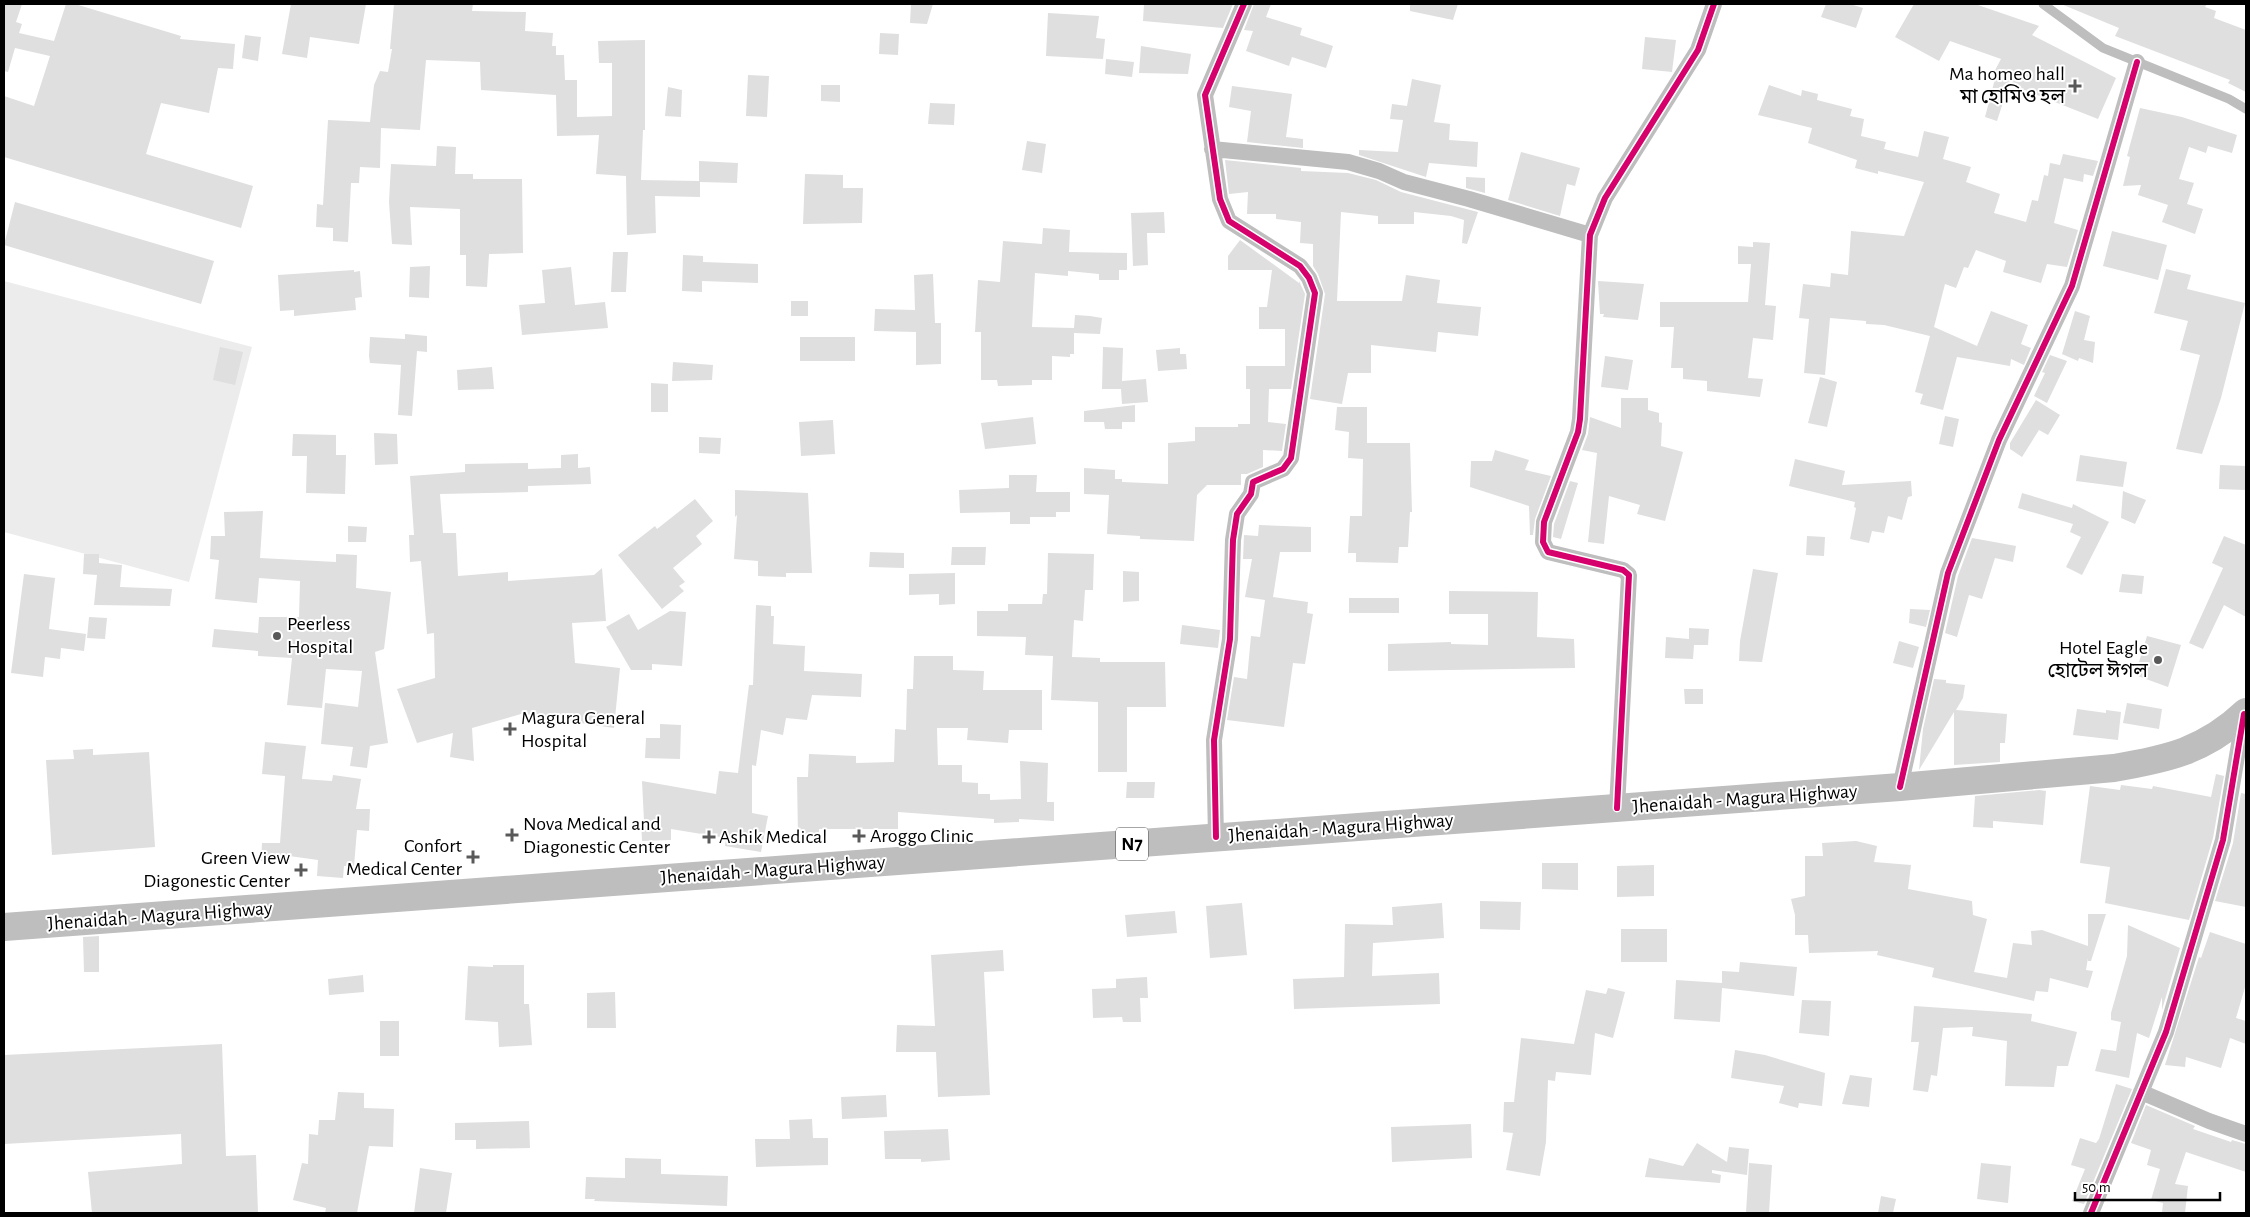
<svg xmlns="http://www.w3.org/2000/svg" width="2250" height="1217" font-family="'Alegreya Sans','Noto Sans Bengali',sans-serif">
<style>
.green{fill:#ececec}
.building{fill:#dfdfdf}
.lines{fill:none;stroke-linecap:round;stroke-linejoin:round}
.service{stroke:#bebebe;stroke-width:9}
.minor{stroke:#bebebe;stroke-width:16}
.trunk{stroke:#bebebe;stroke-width:28}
.cycleway-casing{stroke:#fff;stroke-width:9}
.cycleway{stroke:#d6006c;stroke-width:6}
.poi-dot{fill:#595959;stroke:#fff;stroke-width:2}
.labels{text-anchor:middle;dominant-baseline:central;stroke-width:4;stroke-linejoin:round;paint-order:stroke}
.shield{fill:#fff;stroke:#4c4c4c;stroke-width:1}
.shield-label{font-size:19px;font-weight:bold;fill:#000}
.poi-label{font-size:20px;fill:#000;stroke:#fff;text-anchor:start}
.street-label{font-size:20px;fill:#000;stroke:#fff}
</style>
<rect width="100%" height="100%" fill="#fff"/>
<!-- green -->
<path class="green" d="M4 281 252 347 189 582 4 532Z"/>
<!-- building -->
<path class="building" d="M4 4H22L16 22 22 24 19 33 54 41 66 4H75L181 36 180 39 235 44 233 69 218 68 209 113 161 103 146 154 253 186 241 228 4 157V96L34 106 50 56 15 48 8 72 4 71Z
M291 4H366L359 44 310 37 307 58 282 54Z
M394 4H473L472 11 526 12 525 31 553 33 552 46H556V55H564L565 80H577V117L612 116V63H599L598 41 645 40V130H643L641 180 699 181V161L738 163 737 183 700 182V197L655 196 656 233 627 235 626 176 596 174 599 135 557 136 556 95 481 90 480 62 426 60 420 130 381 128 380 168 360 167 359 183H351L348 242 333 241V228L316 227 317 204 323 205 328 120 370 122 374 85 380 71 388 72 392 49H390Z
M911 4H933L927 24 910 23Z
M1144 4H1233L1223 28 1143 21Z
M1254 4H1271L1266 17 1302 28 1300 35 1333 46 1326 68 1292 57 1289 66 1246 51 1253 31 1244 30Z
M1410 4H1458L1453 20 1410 11Z
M1826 4H1850L1863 8 1856 28 1821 17Z
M1914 4H1975L2039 26 2032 35 2116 78 2098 119 2009 84 1997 121 1985 117 1996 75 1993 74 2001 59 1950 41 1939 61 1895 37Z
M2061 4H2207L2205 7 2216 11 2214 18 2246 30V92L2228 83 2230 80 2115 36 2119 28Z
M1048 13 1099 16 1096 38 1105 39 1103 59 1046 56Z
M880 33 899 34 898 55 879 54Z
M245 35 261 37 258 61 242 58Z
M1645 37 1676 40 1672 72 1642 69Z
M1141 46 1191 54 1188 74 1139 73Z
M1106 59 1134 62 1132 77 1105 74Z
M748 75 769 76 767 117 746 116Z
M1412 79 1441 85 1434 122 1450 124 1449 140 1478 142 1477 167 1429 163 1426 177 1359 155V150L1398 152 1403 120 1390 119 1392 104 1407 106Z
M821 85H840V102L821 101Z
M1769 85 1801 96 1802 90 1818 94 1817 100 1852 109 1850 116 1864 119 1861 136 1886 142 1884 149 1918 157 1924 131 1949 137 1943 159 1971 167 1966 182 2000 194 1994 213 2026 222 2032 200 2038 201 2044 175 2048 176 2050 163 2060 165 2063 154 2098 161 2093 176 2084 174 2083 182 2064 178 2054 223 2078 230 2067 267 2047 264 2041 283 2003 272 2006 261 1976 250 1968 268 1964 267 1956 288 1945 284 1934 327 1977 346 1991 311 2028 325 2021 344 2031 348 2024 365 2011 359 2010 366 1957 357 1943 410 1920 404 1923 394 1915 392 1930 336 1884 325 1866 324V321L1830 318 1825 375 1804 373 1809 319 1799 318 1803 284 1830 287 1831 273 1848 275 1851 231 1904 236 1924 182 1878 171V174L1855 168 1857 160 1808 143 1812 128 1758 115Z
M1232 86 1292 94 1286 137 1303 139V148L1247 142 1251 111 1229 107Z
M668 87 682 90 681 117 665 116Z
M930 103 955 104 954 125 928 124Z
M2140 108 2182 117 2237 135 2232 153 2208 146 2206 153 2189 147 2179 179 2194 183 2187 204 2203 209 2195 234 2162 222 2168 205 2138 195 2141 185 2123 186 2130 157 2127 156Z
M1027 141 1046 144 1042 173 1022 170Z
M437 146 456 147 455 174H473V179H522L523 253 489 254 487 287 466 286V255H460V209L410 207 412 245 392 244 389 202 391 164 436 166Z
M1521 152 1580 168 1575 186 1567 184 1560 216 1508 200Z
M1225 160 1301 168V171L1348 173 1376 180 1401 192 1478 212 1467 244 1462 243 1464 220 1451 216 1414 212V224H1378V216L1341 212 1337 301H1402L1406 275 1440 280 1437 303 1481 307 1478 336 1438 332 1436 352 1371 345V373H1348L1342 404 1310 399 1325 294 1318 274 1313 266V244L1300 243 1301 222 1276 219V214H1247L1248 192 1229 194Z
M805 174 843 175V188H863L862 223 803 224Z
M1466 177 1485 178V193L1466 188Z
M15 202 214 261 201 304 4 245Z
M1164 212 1165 233H1147L1148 265 1133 266 1131 213Z
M1043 228 1070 230 1069 252 1127 253V270H1119V280H1099V274L1068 271V276L1035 273 1032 327 1074 328 1075 315 1090 316 1102 318 1100 334 1074 333V354H1070V357L1052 356V380H1032V385L998 386 997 380H981V332H975L978 280 1000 282 1003 241 1042 244Z
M2112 231 2167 245 2158 280 2103 266Z
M1240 240 1299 283V281L1305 294 1291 389H1269L1268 422 1286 424 1282 451 1263 450V467L1247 474H1241V485H1207L1197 495 1194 541 1140 539V536L1107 534 1109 495 1084 494V468L1115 470V479H1122V482L1168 484V443L1195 441V427H1238V424H1250V389H1246V366H1285V329H1259V307H1267L1272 270H1228V256Z
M1753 242 1770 243 1765 305 1776 306 1773 340 1753 338 1748 378 1763 379 1760 397 1707 391V381L1683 379V368H1671L1674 327H1660V302H1748L1751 264H1738V246L1753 247Z
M613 252H628L626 292H611Z
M683 255 703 256V262L758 264V283L702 281V292L682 291Z
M430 266 429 298 409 297 410 267Z
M571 267 575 305 605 302 608 328 522 335 519 305 545 303 542 270Z
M2166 269 2191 275 2187 289 2245 303 2221 398 2202 454 2176 449 2200 355 2180 350 2188 321 2154 313Z
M354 270V272L360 271 362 297 355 298 356 310 294 316V310L280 311 278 275Z
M933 274 935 323H941V364L916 365V332L874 331 875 309 915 310 914 275Z
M1598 281 1644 284 1638 320 1603 317 1604 314H1600Z
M791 301H808V316H791Z
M2075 311 2090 316 2084 340 2095 342 2093 363 2079 358 2078 361 2062 354Z
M405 334 427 336V352L417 351 412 416 398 415 401 365 370 363 369 356 370 337 405 339Z
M800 337H855V361H800Z
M220 347 243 352 235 385 213 380Z
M1103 347 1123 348 1122 381 1146 379 1148 402 1122 404 1121 389H1102Z
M1180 348V354H1186L1187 369 1158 371 1156 350Z
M2050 355 2067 361 2047 403 2034 396 2045 373 2042 372Z
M1605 356 1633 360 1628 390 1601 387Z
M673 362 713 365 712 380 672 381Z
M492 367 494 389 458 390 457 370Z
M1820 377 1837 382 1827 427 1808 423Z
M651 383 668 384V412H651Z
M1621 398H1648V410L1659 413V422L1662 423 1661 446 1683 452 1665 521 1637 514 1640 505 1609 496 1604 544 1588 542 1597 453 1582 450 1588 434 1590 417 1621 428Z
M2036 400 2060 415 2048 435 2039 430 2022 457 2010 449V443Z
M1135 405V422H1122V429H1105L1104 422H1084V411Z
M1337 407H1367V443H1410L1412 512H1410L1408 547H1399L1398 563 1356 562V553H1348L1350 516H1362L1363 459 1348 458 1349 432 1335 430Z
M1945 416 1959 419 1953 447 1939 444Z
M1033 417 1036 444 985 449 981 423Z
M833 420 835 454 801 456 799 422Z
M374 433 397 434 398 464 375 465Z
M293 434 336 435V455H346L345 494 306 493 307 456H292Z
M699 437 721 438 720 454 699 453Z
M1495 450 1529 460 1525 470 1551 476 1535 519 1533 535H1530L1529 506 1470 487 1471 461H1492Z
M578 454V468L590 467 591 484 528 486V492L440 494 443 533H456L458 576 508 572V581L594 575 602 568 606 621 572 623 575 663 620 668 614 728 521 714 472 728 474 761 450 757 453 733 417 743 397 689 435 678 434 633 427 634 421 561 410 562 409 535H414L410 476 465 472V464L528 463V469L561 468V455Z
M2080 455 2127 462 2123 487 2076 481Z
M1795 459 1845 471 1842 485 1911 481 1912 496 1908 497 1902 520 1888 516 1884 533 1872 531 1869 543 1850 539 1856 508 1854 507 1855 502 1789 486Z
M2220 465 2246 466 2245 490 2219 489Z
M1009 475H1037L1036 492H1070V512H1056V517H1030V524H1010V512L960 513 959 490 1009 488Z
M1570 481 1578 483 1561 539 1553 537 1554 524Z
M735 490 808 493 812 573H786V577L758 576V561L734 559 737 515 735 517Z
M2123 491 2146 500 2135 524 2121 518Z
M2022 493 2072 508 2073 504 2109 522 2082 575 2066 567 2081 537 2070 532 2073 524 2018 508Z
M695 499 713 521 696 536 702 544 673 568 685 582 679 586 684 591 662 609 618 555 655 526 657 529Z
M263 511 260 558 336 562V554L357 555 356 588 391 592 384 649 375 652 388 743 370 746 367 768 350 766 353 747 321 744 325 703 358 707 362 671 326 669 322 708 287 705 292 658 258 656V651L212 647 214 629 258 633 259 617H299L300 581 259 578 257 603 215 599 219 560 210 559 211 536H225L224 512Z
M1259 525 1311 527V552H1280L1273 597 1308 602 1307 613 1313 614 1305 664 1293 663 1284 727 1227 720 1234 677 1247 679 1251 636 1260 637 1265 600 1245 597 1252 559H1243L1244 535 1258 536Z
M348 526 367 527 366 542H348Z
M1807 536 1825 537 1824 556 1806 555Z
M2224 536 2246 545V617L2224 605 2203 649 2189 643 2223 568 2212 563Z
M1972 538 2016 546 2013 562 1995 558 1982 599 1969 595 1957 637 1945 633 1958 576Z
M952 547H986L985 565H951Z
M870 552 904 553V568L869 567Z
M1048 553 1094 554 1093 590H1085L1083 621 1074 620 1072 657 1100 658V662H1165L1166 707H1127V772H1098V702L1051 700 1053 656 1025 655 1026 637 977 636V611H1008V604H1042L1043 594H1047Z
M84 554H99V563L122 565 120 587 172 589 170 606 94 605 97 575 83 574Z
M1753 569 1778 573 1762 662 1739 661 1740 641Z
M1123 571 1139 572V601L1123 602Z
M955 573V604L939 605V594L909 595V574Z
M24 574 55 578 49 629 86 634 84 651 61 648 60 659 45 657 43 677 11 673Z
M2122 574 2144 576 2142 594 2119 592Z
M1449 591 1538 592 1537 637 1574 639 1575 668 1388 671V644L1451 642V644L1488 645V614H1449Z
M1349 598H1399V613H1349Z
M756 605 771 606V616H774L773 644 805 646 804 671 862 674 861 697 812 695 807 720 786 718 783 735 761 730 756 766 752 765V813L768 816 761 852 725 846 726 838 671 829V840L642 841 641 821H644L642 781 716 794 719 771 738 773 749 685H753Z
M1910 609 1930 610 1926 627 1909 623Z
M670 611 686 612 682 666 652 664V670H631L606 627 629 614 638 630Z
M89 617 107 618 105 639 87 638Z
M1182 625 1220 630 1218 648 1180 644Z
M1689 628 1709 629 1708 645H1694L1693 659 1665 658 1666 637 1689 639Z
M2147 636 2181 645 2168 687 2135 675Z
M1899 641 1919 647 1913 668 1893 663Z
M914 656H953V670L984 671 983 690H1042V730H1009L1008 743 967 740 968 728H937L938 765H962V782L978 783V794H990V800L1021 799 1020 761 1048 763 1047 802H1054V821L1019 819V822L994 823V819L898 812V829H819V836L798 837 797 777H808L809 754 856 756V763L894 762 895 729 906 730 907 689H913Z
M1934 679 1946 680V683L1965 685 1963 698 1956 710 2007 714 2005 743H2000V762L1954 765V712L1919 770 1923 729Z
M1684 689H1703V704H1685Z
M2127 703 2162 709 2159 729 2123 723Z
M2077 709 2106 713V710L2121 712 2118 740 2073 735Z
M660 724 681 725 680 759 645 758 646 738H660Z
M265 742 306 746 302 779 332 781 333 775 361 779 356 809H370L369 831 357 830 354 866H344L343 878 317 876 318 860 282 855V862L261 861 262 843H280L285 776 262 774Z
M93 749V755L149 752 155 847 52 855 46 760 74 759 73 750Z
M2216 774 2224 776 2213 838 2189 920 2105 903 2110 867 2080 863 2090 786 2120 790 2121 785 2152 789 2153 786 2211 797Z
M1127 782H1155L1154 798H1126Z
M2039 790 2046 791 2043 825 1993 821V828L1973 827 1975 796Z
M2241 793 2246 794V907L2215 901 2233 843Z
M1856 841 1877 846 1874 862 1911 865 1908 889 1972 901 1973 915 1987 919 1974 972 2007 978 2013 943 2032 945 2031 931 2042 930 2088 946V914H2106L2091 961H2088V958L2086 970 2093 971 2088 988 2050 978 2048 992 2036 991 2034 1001 1932 977 1934 968 1877 955 1878 951 1809 953 1808 935H1795V915L1791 899 1805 896V856H1823L1822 843Z
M1542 863H1578V890L1542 889Z
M1654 865V896L1617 897V866Z
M1480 901 1521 902 1520 930 1480 929Z
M1242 903 1247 955 1210 958 1206 906Z
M1442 903 1444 938 1373 943 1372 976 1439 973 1440 1004 1294 1009 1293 979 1344 977 1345 924 1393 925 1392 907Z
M1175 911 1177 933 1127 937 1125 915Z
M2128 925 2180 948 2162 1010V997L2149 1038 2137 1033 2129 1078 2095 1071 2101 1049 2116 1051 2121 1022 2111 1020V1013L2127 956Z
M1621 929H1667V962H1621Z
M2210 932 2246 944V984L2236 1018 2246 1021V1044L2230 1038 2221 1068 2186 1057 2185 1067 2165 1065 2199 957 2201 958Z
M99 936V972H84L83 937Z
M1003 950 1004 971 984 972 990 1095 938 1097 936 1052H896L897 1025 935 1026 931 955Z
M1740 962 1797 967 1794 996 1722 988 1720 1022 1674 1019 1676 980 1722 983V971L1739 972Z
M493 965H524V1004H529L532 1045 499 1047 498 1022 465 1020 468 966 493 967Z
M363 975 364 992 329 995 328 979Z
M1147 977 1148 998H1140L1141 1022H1123L1122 1017 1093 1018 1092 989 1116 988V979Z
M1608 988 1625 992 1613 1038 1595 1033 1591 1075 1556 1072 1555 1081 1548 1080 1546 1142 1540 1176 1506 1170 1513 1133 1503 1132 1504 1102H1514L1521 1038 1574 1044 1586 990 1606 994Z
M615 992 616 1028H587V993Z
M1802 1000 1831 1001 1829 1036 1799 1033Z
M1914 1006 2032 1014 2031 1021 2077 1032 2068 1066H2057L2054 1087 2005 1086 2007 1041 1972 1036 1973 1027 1943 1028 1937 1076 1931 1075 1928 1092 1913 1090 1919 1042H1911Z
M380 1021H399V1056H380Z
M222 1044 226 1156 256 1155 258 1213H92L88 1172 182 1164 181 1134 4 1144V1055Z
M1735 1050 1765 1055 1825 1073 1822 1106 1799 1103 1798 1108 1779 1103 1784 1086 1731 1078Z
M1850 1075 1872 1078 1869 1107 1842 1104Z
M2116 1084 2132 1089 2084 1204 2072 1201 2085 1169 2071 1165 2080 1138 2096 1143 2099 1139Z
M338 1092 364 1093V1108L394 1109 393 1147 369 1146 357 1213H325L326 1208 293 1200 302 1163 308 1164 309 1134 318 1135 319 1120H335Z
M886 1095 887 1117 842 1119 841 1097Z
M2146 1105 2195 1126 2193 1129 2231 1142 2232 1140 2246 1144V1172L2186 1152 2175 1184 2188 1186 2185 1213H2162L2163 1203 2151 1200 2160 1169 2147 1165 2151 1150 2131 1143Z
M812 1119 813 1138H828V1165L756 1167 755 1139H790L789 1120Z
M529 1121 530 1148 476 1149V1140H455V1123Z
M1471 1124 1472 1158 1392 1162 1391 1127Z
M948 1129 950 1160 921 1162V1159H885L884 1131Z
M1697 1143 1727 1162 1729 1147 1749 1149 1747 1175 1712 1170V1173L1721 1175 1720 1183 1645 1177 1649 1158 1683 1166Z
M625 1158 661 1159V1174L728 1176 727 1206 594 1201 595 1199H585L586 1177 625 1178Z
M1749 1163 1772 1165 1769 1213H1746Z
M1981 1163 2011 1166 2008 1203 1977 1199Z
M420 1168 452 1173 446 1213H414Z
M1881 1196 1896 1199 1893 1213H1878Z"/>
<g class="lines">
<!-- service -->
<path class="service" d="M2043 4 2103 48 2229 99 2246 109"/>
<!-- minor -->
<path class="minor" d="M1212 149 1348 162 1379 171 1404 182 1469 199 1590 235
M1900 787 1948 573 1999 440 2072 286 2137 62
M1617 808 1629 575 1623 570 1548 552 1543 542 1544 522 1578 432 1580 419 1590 235 1605 198 1698 50 1714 4
M1216 837 1214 740 1230 639 1233 540 1237 514 1251 494 1253 482 1283 469 1291 458 1315 293 1309 278 1300 266 1229 221 1220 199 1205 95 1244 4
M2141 1092 2209 1121 2246 1134
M2091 1213 2166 1032 2223 840 2244 714"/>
<!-- trunk -->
<path class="trunk" d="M4 927 1900 787 2114 768C2167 759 2205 751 2246 712"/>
<defs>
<path id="cycleway" d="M1900 787 1948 573 1999 440 2072 286 2137 62
M1617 808 1629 575 1623 570 1548 552 1543 542 1544 522 1578 432 1580 419 1590 235 1605 198 1698 50 1714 4
M1216 837 1214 740 1230 639 1233 540 1237 514 1251 494 1253 482 1283 469 1291 458 1315 293 1309 278 1300 266 1229 221 1220 199 1205 95 1244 4
M2091 1213 2166 1032 2223 840 2244 714"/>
</defs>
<!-- cycleway casing -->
<use href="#cycleway" class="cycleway-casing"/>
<!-- cycleway -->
<use href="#cycleway" class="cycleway"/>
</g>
<!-- markers -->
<g class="poi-dot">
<path d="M2072.5 78.5h5v5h5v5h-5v5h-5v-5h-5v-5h5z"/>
<circle cx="277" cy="636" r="5"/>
<circle cx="2158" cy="660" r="5"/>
<path d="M507.5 721.5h5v5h5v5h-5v5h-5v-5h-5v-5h5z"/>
<path d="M509.5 827.5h5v5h5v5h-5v5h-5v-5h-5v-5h5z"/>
<path d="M856.5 828.5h5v5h5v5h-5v5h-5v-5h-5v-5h5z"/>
<path d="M706.5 829.5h5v5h5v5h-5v5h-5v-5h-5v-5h5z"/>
<path d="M470.5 849.5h5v5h5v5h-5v5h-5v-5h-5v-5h5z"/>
<path d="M298.5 862.5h5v5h5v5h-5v5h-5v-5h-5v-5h5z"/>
</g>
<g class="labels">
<!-- shield labels -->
<rect class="shield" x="1116" y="827.5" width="32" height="33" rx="4"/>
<g class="shield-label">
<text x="1132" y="844">N7</text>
</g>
<!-- poi labels -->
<g class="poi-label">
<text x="2065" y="74" text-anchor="end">Ma homeo hall<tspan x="2065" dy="23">মা হোমিও হল</tspan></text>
<text x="287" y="624">Peerless<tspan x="287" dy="23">Hospital</tspan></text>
<text x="2148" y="648" text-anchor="end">Hotel Eagle<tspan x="2148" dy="23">হোটেল ঈগল</tspan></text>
<text x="521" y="718">Magura General<tspan x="521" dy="23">Hospital</tspan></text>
<text x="523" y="824">Nova Medical and<tspan x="523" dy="23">Diagonestic Center</tspan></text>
<text x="870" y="836">Aroggo Clinic</text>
<text x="719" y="837">Ashik Medical</text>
<text x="462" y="846" text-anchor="end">Confort<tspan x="462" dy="23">Medical Center</tspan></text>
<text x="290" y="858" text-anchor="end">Green View<tspan x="290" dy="23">Diagonestic Center</tspan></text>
</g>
<!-- street labels -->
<g class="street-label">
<text transform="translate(1745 799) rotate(-4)">Jhenaidah - Magura Highway</text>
<text transform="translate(1341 828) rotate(-4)">Jhenaidah - Magura Highway</text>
<text transform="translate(773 870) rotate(-4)">Jhenaidah - Magura Highway</text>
<text transform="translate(160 916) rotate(-4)">Jhenaidah - Magura Highway</text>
</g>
</g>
<!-- border -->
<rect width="2250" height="1217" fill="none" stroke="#000000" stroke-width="10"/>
<!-- scale -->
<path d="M2075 1192v8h145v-8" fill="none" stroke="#000000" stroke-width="2.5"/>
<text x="2082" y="1192" font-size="15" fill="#000000" stroke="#ffffff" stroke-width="4" paint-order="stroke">50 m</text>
</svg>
